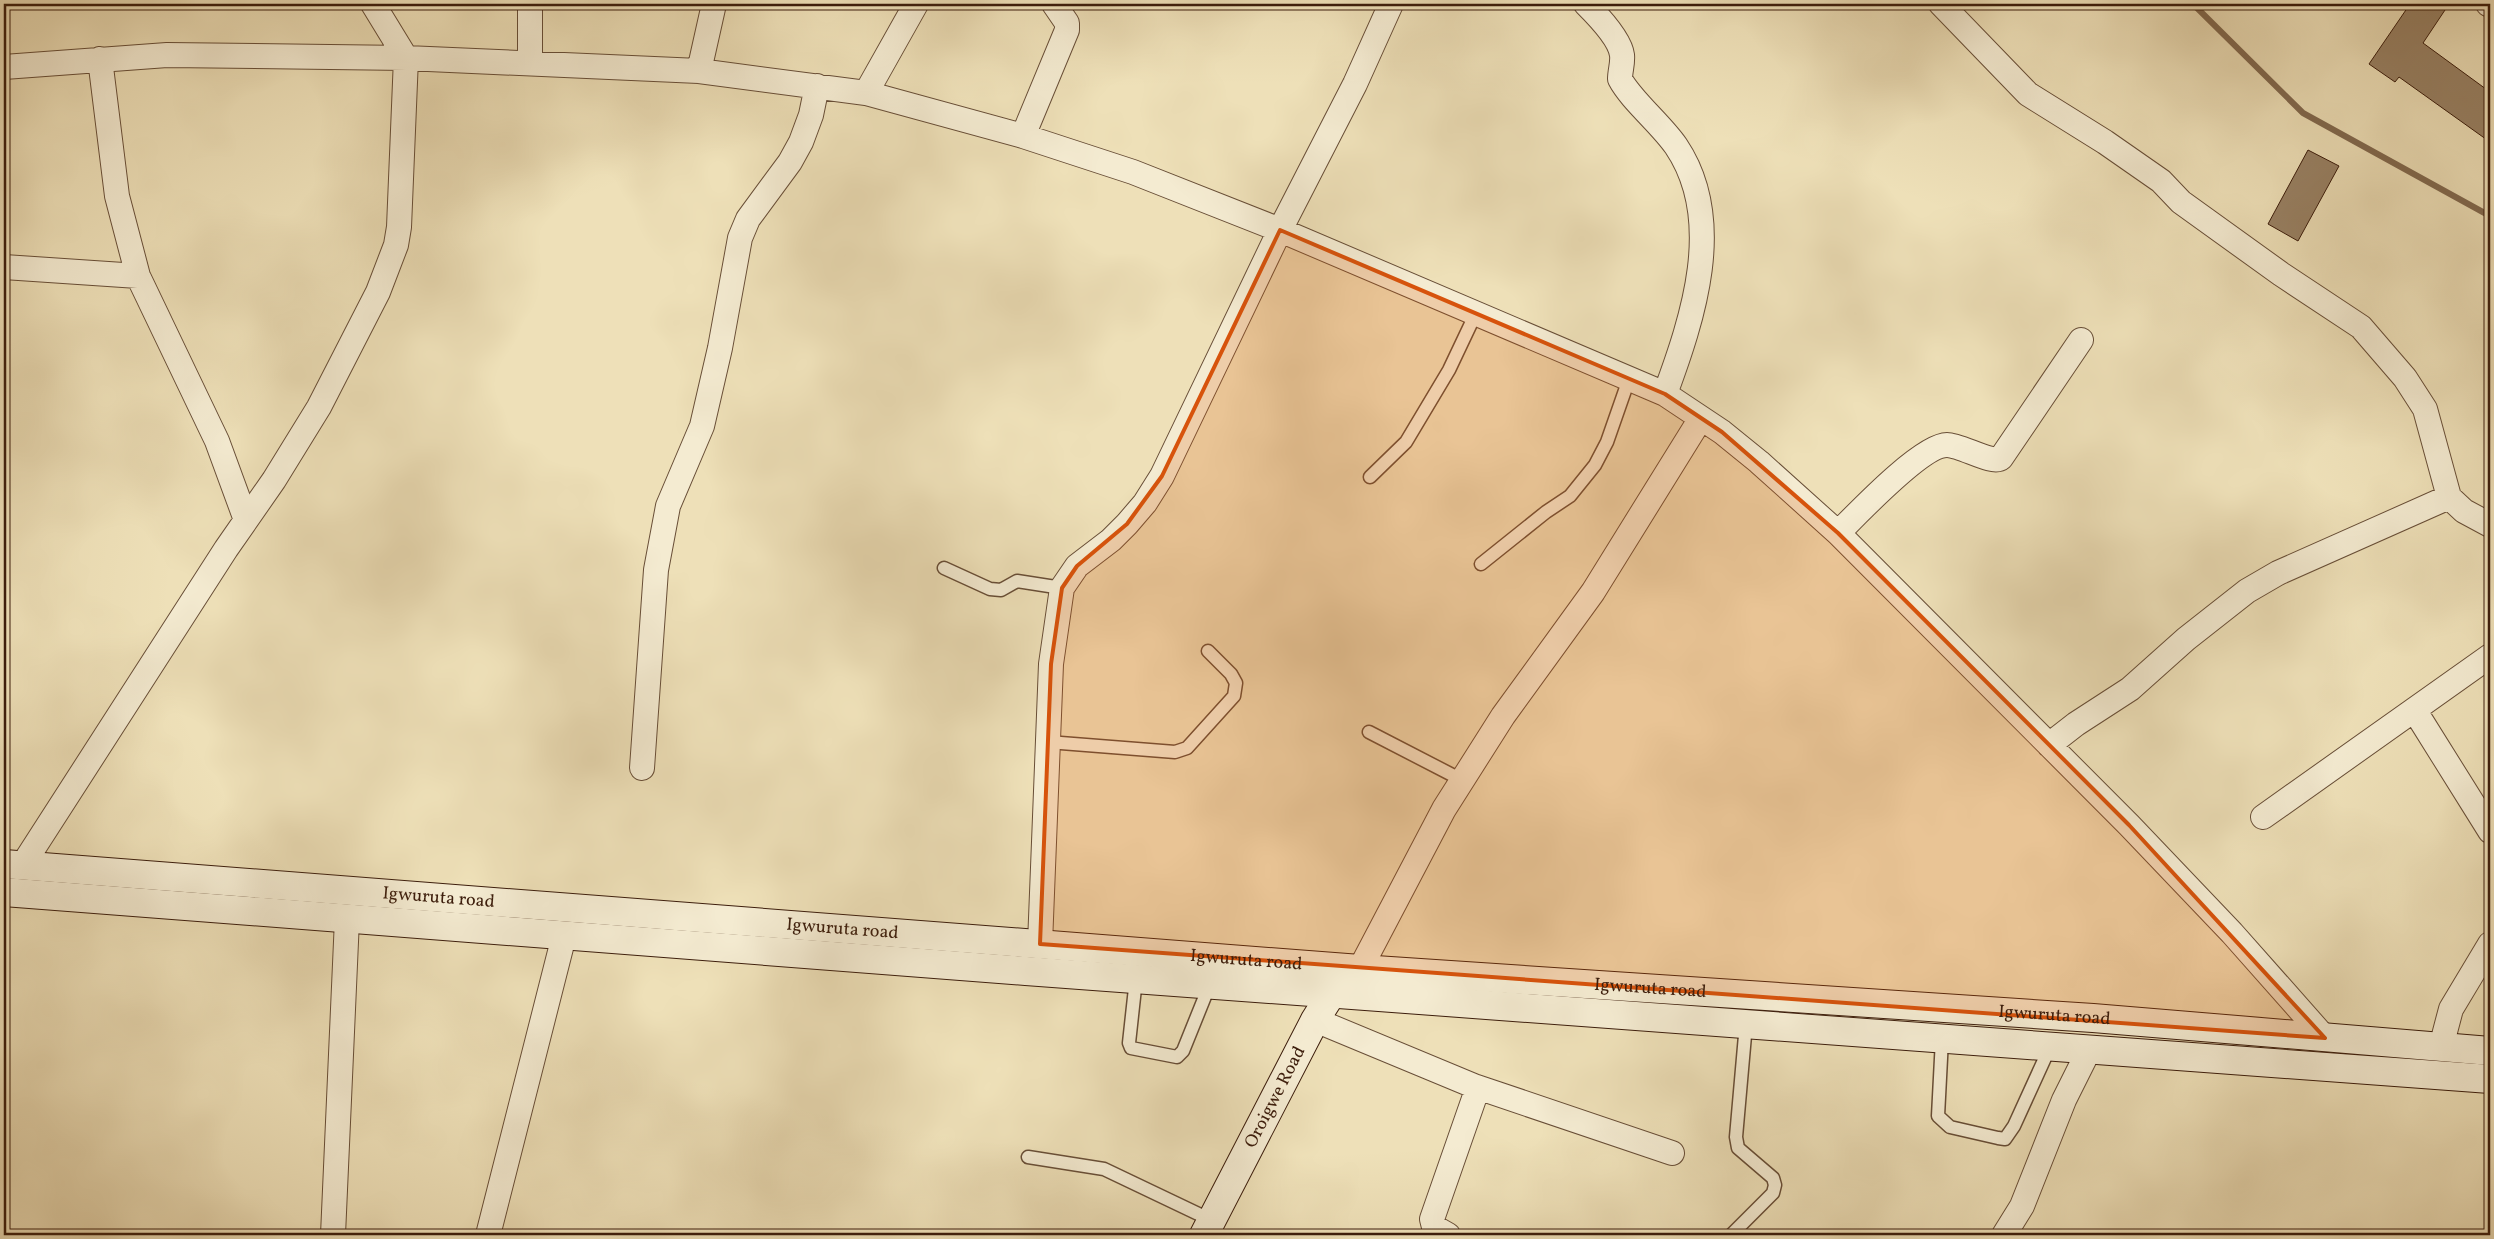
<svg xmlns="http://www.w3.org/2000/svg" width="2494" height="1239" font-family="Vollkorn,serif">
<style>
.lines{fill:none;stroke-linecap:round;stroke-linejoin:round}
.stream{stroke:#826a50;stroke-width:6}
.building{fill:#998265;stroke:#3c1d0c}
.lane-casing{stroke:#684e37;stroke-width:15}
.street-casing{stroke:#684e37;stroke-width:26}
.secondary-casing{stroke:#3c1d0c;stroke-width:30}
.lane{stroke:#f4ebd1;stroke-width:12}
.street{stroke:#f4ebd1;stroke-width:24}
.secondary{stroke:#f4ebd1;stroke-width:28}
.marked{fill:#d7530c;fill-opacity:0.2;stroke:#d7530c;stroke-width:4;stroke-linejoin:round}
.labels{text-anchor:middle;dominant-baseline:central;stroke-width:4;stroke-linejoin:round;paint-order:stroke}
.street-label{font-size:18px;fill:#3c1d0c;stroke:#f4ebd1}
</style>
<rect width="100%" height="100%" fill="#eee0b8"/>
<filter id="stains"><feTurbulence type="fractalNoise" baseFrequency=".004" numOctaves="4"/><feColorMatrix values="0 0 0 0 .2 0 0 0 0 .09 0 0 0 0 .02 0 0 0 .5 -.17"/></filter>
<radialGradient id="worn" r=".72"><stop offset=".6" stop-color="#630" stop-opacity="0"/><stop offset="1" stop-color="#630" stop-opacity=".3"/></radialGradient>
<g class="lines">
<!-- stream -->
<path class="stream" d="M2193 4 2303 113 2490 216"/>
</g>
<!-- building -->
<path class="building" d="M2410 4H2449L2423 43 2490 92V142L2399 77 2395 82 2369 64Z
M2308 150 2339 166 2298 241 2268 224Z"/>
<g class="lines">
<defs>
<path id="lane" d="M1370 477 1406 442 1449 370 1476 313
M1481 564 1546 512 1570 496 1595 465 1607 442 1629 379
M944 568 990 589 1001 590 1017 581 1062 588
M1369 732 1462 780
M1048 742 1175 752 1187 748 1234 696 1236 683 1231 674 1208 651
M1136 979 1129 1043 1131 1048 1177 1057 1183 1051 1210 984
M1942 1039 1938 1116 1950 1127 1998 1138 2005 1139 2014 1126 2050 1047
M1028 1157 1104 1169 1211 1220
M1731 1235 1773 1193 1775 1185 1773 1178 1738 1148 1736 1137 1746 1024"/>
<path id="street" d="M530 4V63
M1586 4C1597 15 1620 39 1622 55 1623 63 1620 71 1620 79 1631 100 1661 124 1676 146 1726 220 1693 318 1665 394
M1941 4 2028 94 2105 142 2161 181 2181 202 2281 274 2361 327 2405 378 2425 409 2449 497 2464 511 2490 525
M2488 4 2490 5
M100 59 117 196 138 276 217 441 246 520
M4 67 167 55 406 58 699 71 866 93 1023 136 1133 172 1280 230 1665 394 1722 432 1759 462 1838 533 2129 825 2232 933 2325 1038
M699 71 714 4
M866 93 916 4
M1023 136 1067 30V23L1054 4
M4 267 138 276
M1838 533C1857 514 1922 445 1947 445 1961 445 1993 465 2001 458L2081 340
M2415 711 2490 831
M2049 745 2076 724 2130 689 2186 639 2247 591 2278 573 2449 497
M642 768 656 570 668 506 702 426 720 348 740 238 748 219 790 162 801 142 811 115 817 86
M2263 817 2490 656
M22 866 226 549 274 480 319 407 378 292 396 245 399 227 406 58 373 4
M1040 944 1051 664 1062 588 1077 566 1111 540 1127 524 1145 503 1162 476 1280 230 1355 84 1391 4
M1360 969 1444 809 1503 716 1593 592 1701 418
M1315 1020 1474 1086 1477 1090 1432 1219 1434 1227 1448 1235
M2441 1047 2451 1009 2490 944
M1474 1086 1672 1153
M333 1235 347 919
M488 1235 564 936
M2004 1235 2022 1206 2064 1100 2089 1050"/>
<g id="secondary">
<path id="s1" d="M4 864 1360 969 2093 1018 2490 1051"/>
<path d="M4 892 1026 971 2490 1079"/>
<path id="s2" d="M1204 1235 1315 1020 1332 993 1343 984"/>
</g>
</defs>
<!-- lane casing -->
<use href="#lane" class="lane-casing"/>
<!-- street casing -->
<use href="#street" class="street-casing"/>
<!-- secondary casing -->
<use href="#secondary" class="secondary-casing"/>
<!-- lane -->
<use href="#lane" class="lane"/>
<!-- street -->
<use href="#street" class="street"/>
<!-- secondary -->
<use href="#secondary" class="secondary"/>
</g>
<!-- marked area -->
<path class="marked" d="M1280 230 1665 394 1722 432 1838 533 2129 825 2325 1038 1040 944 1051 664 1062 588 1077 566 1127 524 1162 476Z"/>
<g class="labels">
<!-- street labels -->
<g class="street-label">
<text stroke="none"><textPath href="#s1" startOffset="436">Igwuruta road</textPath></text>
<text stroke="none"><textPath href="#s1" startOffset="841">Igwuruta road</textPath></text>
<text stroke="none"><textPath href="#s1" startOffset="1246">Igwuruta road</textPath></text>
<text stroke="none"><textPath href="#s1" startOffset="1651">Igwuruta road</textPath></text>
<text stroke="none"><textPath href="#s1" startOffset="2056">Igwuruta road</textPath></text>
<text stroke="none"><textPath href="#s2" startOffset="155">Oroigwe Road</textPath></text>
</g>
</g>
<!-- margin -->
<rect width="2494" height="1239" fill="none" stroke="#eee0b8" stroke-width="20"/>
<rect x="5" y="5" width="2484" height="1229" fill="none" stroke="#3c1d0c" stroke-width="2.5"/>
<rect x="10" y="10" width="2474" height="1219" fill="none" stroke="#3c1d0c"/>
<rect width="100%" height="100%" filter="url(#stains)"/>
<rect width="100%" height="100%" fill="url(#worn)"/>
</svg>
